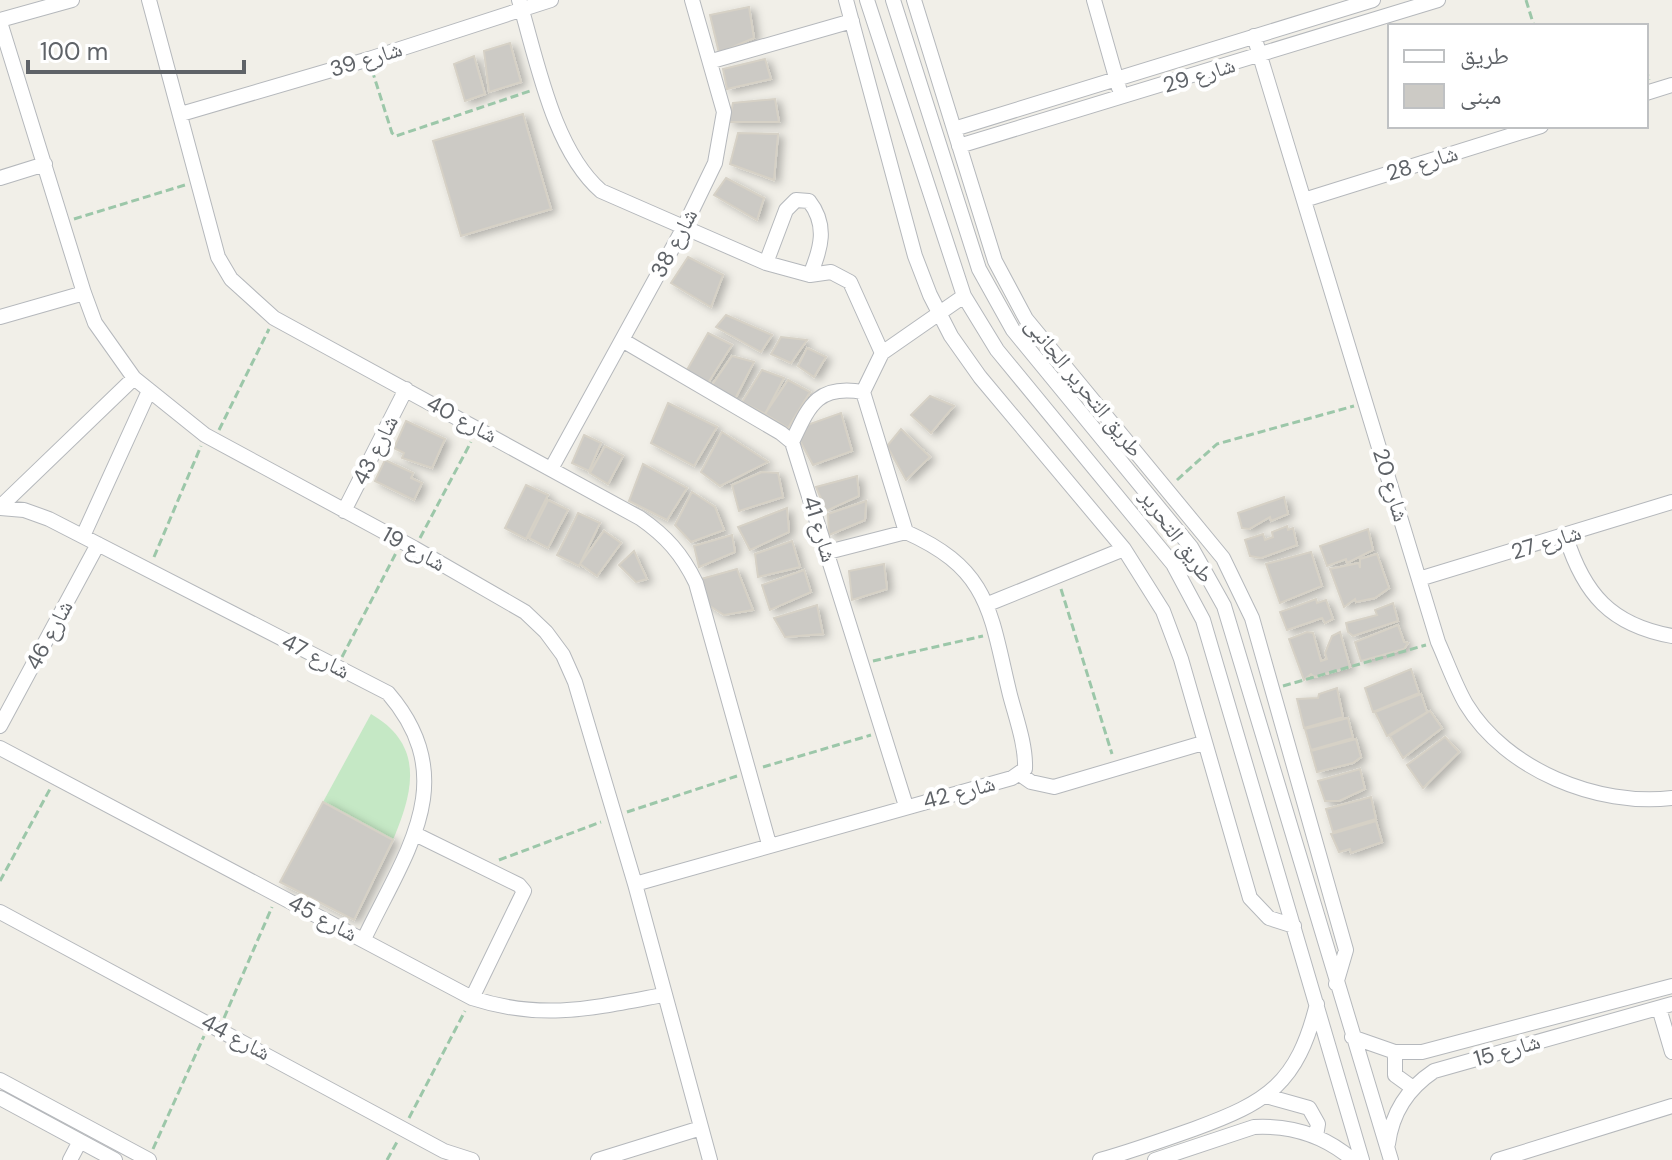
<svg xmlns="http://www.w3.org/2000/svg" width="1672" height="1160" font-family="'DM Sans','Noto Naskh Arabic',sans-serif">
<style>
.green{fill:#c5e8c5}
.building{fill:#cccac5;stroke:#d6d1c6;stroke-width:2;filter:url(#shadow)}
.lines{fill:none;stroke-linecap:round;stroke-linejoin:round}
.minor-casing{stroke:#b5b8bc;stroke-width:16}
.path{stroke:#9cc7a9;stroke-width:3;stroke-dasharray:8 4;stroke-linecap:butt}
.minor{stroke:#fff;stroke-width:14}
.labels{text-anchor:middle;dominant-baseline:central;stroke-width:8;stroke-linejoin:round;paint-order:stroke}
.street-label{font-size:22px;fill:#5f6368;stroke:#fff}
</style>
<defs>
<filter id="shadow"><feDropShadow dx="5" dy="3" stdDeviation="4" flood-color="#0004"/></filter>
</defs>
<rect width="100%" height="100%" fill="#f1efe8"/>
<!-- green -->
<path class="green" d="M371 714C426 746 413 793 392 842L323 802Z"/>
<!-- building -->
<path class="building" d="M749 7 754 38 719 53 710 15Z
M510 43 521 82 489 92 484 51Z
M474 56 485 94 465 101 454 64Z
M765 59 771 79 727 89 723 69Z
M775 99 779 122H729L733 103Z
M523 114 551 209 461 236 433 141Z
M738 133 778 134 774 180 730 164Z
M726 178 764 198 757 220 714 195Z
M688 257 723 275 711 307 671 283Z
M726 315 772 335 761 352 716 327Z
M708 333 732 345 708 383 687 370Z
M781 337 807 340 791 363 771 354Z
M807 348 826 357 814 377 798 366Z
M732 356 754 362 735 399 712 385Z
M762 370 784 378 765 414 742 402Z
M788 380 810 392 788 428 765 414Z
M930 396 954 406 931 433 911 415Z
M668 403 717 427 694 466 651 443Z
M841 413 852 451 813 465 799 439 807 425Z
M406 421 445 439 432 468 402 458 404 453 394 448Z
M901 429 930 457 906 480 887 446Z
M722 432 768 462 720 486 701 472Z
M584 435 601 443 589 471 572 463Z
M605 446 623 456 608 484 590 473Z
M385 460 413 473 411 478 422 483 414 500 375 481Z
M643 464 687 488 667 520 629 501Z
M762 472 778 473 783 497 739 511 732 485Z
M857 476 859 496 826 511 816 487Z
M526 485 548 495 526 539 505 528Z
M692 492 715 507 724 530 691 542 675 525Z
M1284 497 1288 514 1271 521 1270 517 1249 529 1242 528 1238 513Z
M548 500 568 510 548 548 529 538Z
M866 501 865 520 829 535 828 514Z
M787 508 789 532 750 550 738 527Z
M578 513 600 523 579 566 557 555Z
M1287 526 1288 530 1293 528 1297 545 1261 558 1250 556 1245 540 1263 534 1265 540 1273 537 1272 532Z
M1368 529 1373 550 1347 563 1346 559 1327 566 1320 546Z
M604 531 621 543 597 576 580 564Z
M732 535 735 552 699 567 694 546Z
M792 541 800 567 758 577 755 554Z
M634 551 647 579 636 582 619 565Z
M1311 552 1322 586 1280 603 1266 564Z
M1377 554 1389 588 1375 598 1356 602 1355 599 1344 607 1330 569 1359 563 1360 568V559Z
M884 564 887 589 852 600 849 571Z
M737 569 753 610 724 615 705 603 701 579Z
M804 570 811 592 770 610 762 585Z
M1316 599 1317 603 1326 600 1333 619 1325 623 1322 618 1287 630 1280 612Z
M1393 603 1398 621 1353 636 1348 632 1346 623 1377 615 1375 610Z
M817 605 823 634 785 637 774 618Z
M1398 625 1404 642 1408 643 1404 649 1361 661 1355 642Z
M1307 632 1313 633 1321 661 1327 659 1325 653 1332 636 1340 632 1350 667 1315 677 1311 674 1304 680 1289 639Z
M1411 669 1419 693 1373 712 1365 688Z
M1337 688 1343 717 1304 728 1297 699 1318 698 1319 694Z
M1421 694 1427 712 1387 736 1375 712Z
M1430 711 1442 728 1403 758 1390 736Z
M1348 718 1353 738 1311 750 1305 729Z
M1445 737 1459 752 1423 788 1407 765Z
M1356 739 1361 757 1353 763 1317 772 1311 751Z
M1360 769 1365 789 1339 801H1325L1318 781Z
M1371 797 1376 819 1333 832 1326 809Z
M323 802 393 840 354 920 280 882Z
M1376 821 1382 842 1351 853 1350 849 1339 852 1331 834Z"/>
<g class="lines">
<defs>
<path id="minor" d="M149 0 218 257 231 279 274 318 640 518C666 536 682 554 696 583L769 844
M519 0C537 60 553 149 601 191L766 263 810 275 831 272 850 282 882 353
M846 0 915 256 930 295 951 336 980 377 1124 549 1163 611 1181 659 1250 898 1269 918 1294 926
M867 0 964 296 997 350 1173 564 1203 620 1362 1160
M893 0 979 269 1013 330 1191 547 1224 606 1391 1160
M914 0 995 261 1026 319 1223 558 1252 618 1346 950 1336 984
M1094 0 1119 88
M0 20 72 0
M0 22 84 293 95 323 134 378 205 435 414 548 525 612 546 632 563 655 575 682 635 884 710 1160
M1254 36 1438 642C1447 662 1455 685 1466 704 1506 770 1598 807 1672 798
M712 61 852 21
M1646 93 1672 85
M181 114 369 59 551 0
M954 129 1373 0
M959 146 1438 0
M0 178 45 164
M1304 200 1541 126
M766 263 786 210 796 200 809 201C828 225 821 249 810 275
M0 317 84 293
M622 340 781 433 792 442 906 806
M792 442C809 406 817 384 863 392
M551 469 684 227 715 163 724 112 692 0
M0 507 134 378
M0 508 24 510 49 519 388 693C463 780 405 853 364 939
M344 511 406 389
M906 532 863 392 882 353 964 296
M83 536 149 391
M1566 537C1584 594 1611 625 1672 636
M1419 579 1672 502
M988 604 1124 549
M0 726 98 544
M0 748 472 998C542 1021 594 1008 663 995
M1021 775 1031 782 1054 787 1203 743
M415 834 519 885 524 891 472 998
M635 884 1012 778 1025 769C1026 745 1016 718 1010 695 990 613 991 570 906 532L828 552
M0 912 444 1151 472 1160
M1659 1008 1672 1052
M1352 1037 1395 1052H1422L1672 986
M1395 1052V1075L1413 1088
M0 1080 149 1160
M1266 1096 1309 1108 1318 1124 1316 1136
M0 1098 115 1160
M1388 1144C1392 1113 1407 1089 1434 1071L1672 1004
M70 1160 80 1141
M598 1160 701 1128
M1100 1160C1132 1151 1163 1140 1194 1129 1268 1102 1297 1084 1317 1004
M1155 1160 1254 1127C1292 1125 1324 1135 1353 1160
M1498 1160 1672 1106"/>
</defs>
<!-- minor casing -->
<use href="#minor" class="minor-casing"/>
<!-- path -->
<path class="path" d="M1526 0 1534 26
M1646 68 1649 80
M372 70 392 133 396 136 530 91
M74 219 185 185
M219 430 269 329
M1177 480 1217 444 1354 406
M420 538 471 442
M154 557 201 446
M1061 589 1112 754
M342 657 396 553
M873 661 983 636
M1283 686 1426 645
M763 767 871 735
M627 812 737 776
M499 860 601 822
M0 881 50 789
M224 1018 272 907
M409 1118 465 1011
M153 1149 204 1036
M387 1160 397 1142"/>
<!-- minor -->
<use href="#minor" class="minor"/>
</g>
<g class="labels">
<!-- street labels -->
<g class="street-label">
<text transform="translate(366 59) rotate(-17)">شارع 39</text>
<text transform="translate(1199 75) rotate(-17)">شارع 29</text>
<text transform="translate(1422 163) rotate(-17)">شارع 28</text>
<text transform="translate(674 243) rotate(-62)">شارع 38</text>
<text transform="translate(1084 387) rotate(51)">طريق التحرير الجانبى</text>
<text transform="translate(462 419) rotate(28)">شارع 40</text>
<text transform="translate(375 450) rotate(-63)">شارع 43</text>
<text transform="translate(1391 485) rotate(73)">شارع 20</text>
<text transform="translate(820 529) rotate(73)">شارع 41</text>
<text transform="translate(1177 536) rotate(54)">طريق التحرير</text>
<text transform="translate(1546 542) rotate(-17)">شارع 27</text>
<text transform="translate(414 549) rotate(29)">شارع 19</text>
<text transform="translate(49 635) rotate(-62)">شارع 46</text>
<text transform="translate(316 656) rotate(27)">شارع 47</text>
<text transform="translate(959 792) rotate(-15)">شارع 42</text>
<text transform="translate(323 918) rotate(28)">شارع 45</text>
<text transform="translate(236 1037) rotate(28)">شارع 44</text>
<text transform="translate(1507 1050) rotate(-16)">شارع 15</text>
</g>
</g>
<!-- legend -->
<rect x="1388" y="24" width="260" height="104" fill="#ffffff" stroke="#bfc1c3" stroke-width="2"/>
<rect x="1404" y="50" width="40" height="12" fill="#ffffff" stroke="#bfc1c3" stroke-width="2"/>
<text x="1460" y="64" font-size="24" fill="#5f6368">طريق</text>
<rect x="1404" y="84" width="40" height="24" fill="#cccac5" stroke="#bfc1c3" stroke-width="2"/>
<text x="1460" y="104" font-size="24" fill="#5f6368">مبنى</text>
<!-- scale -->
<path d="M28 60v12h216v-12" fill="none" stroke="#5f6368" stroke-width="4"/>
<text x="40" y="60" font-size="24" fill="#5f6368" stroke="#ffffff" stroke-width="6" paint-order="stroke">100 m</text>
</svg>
